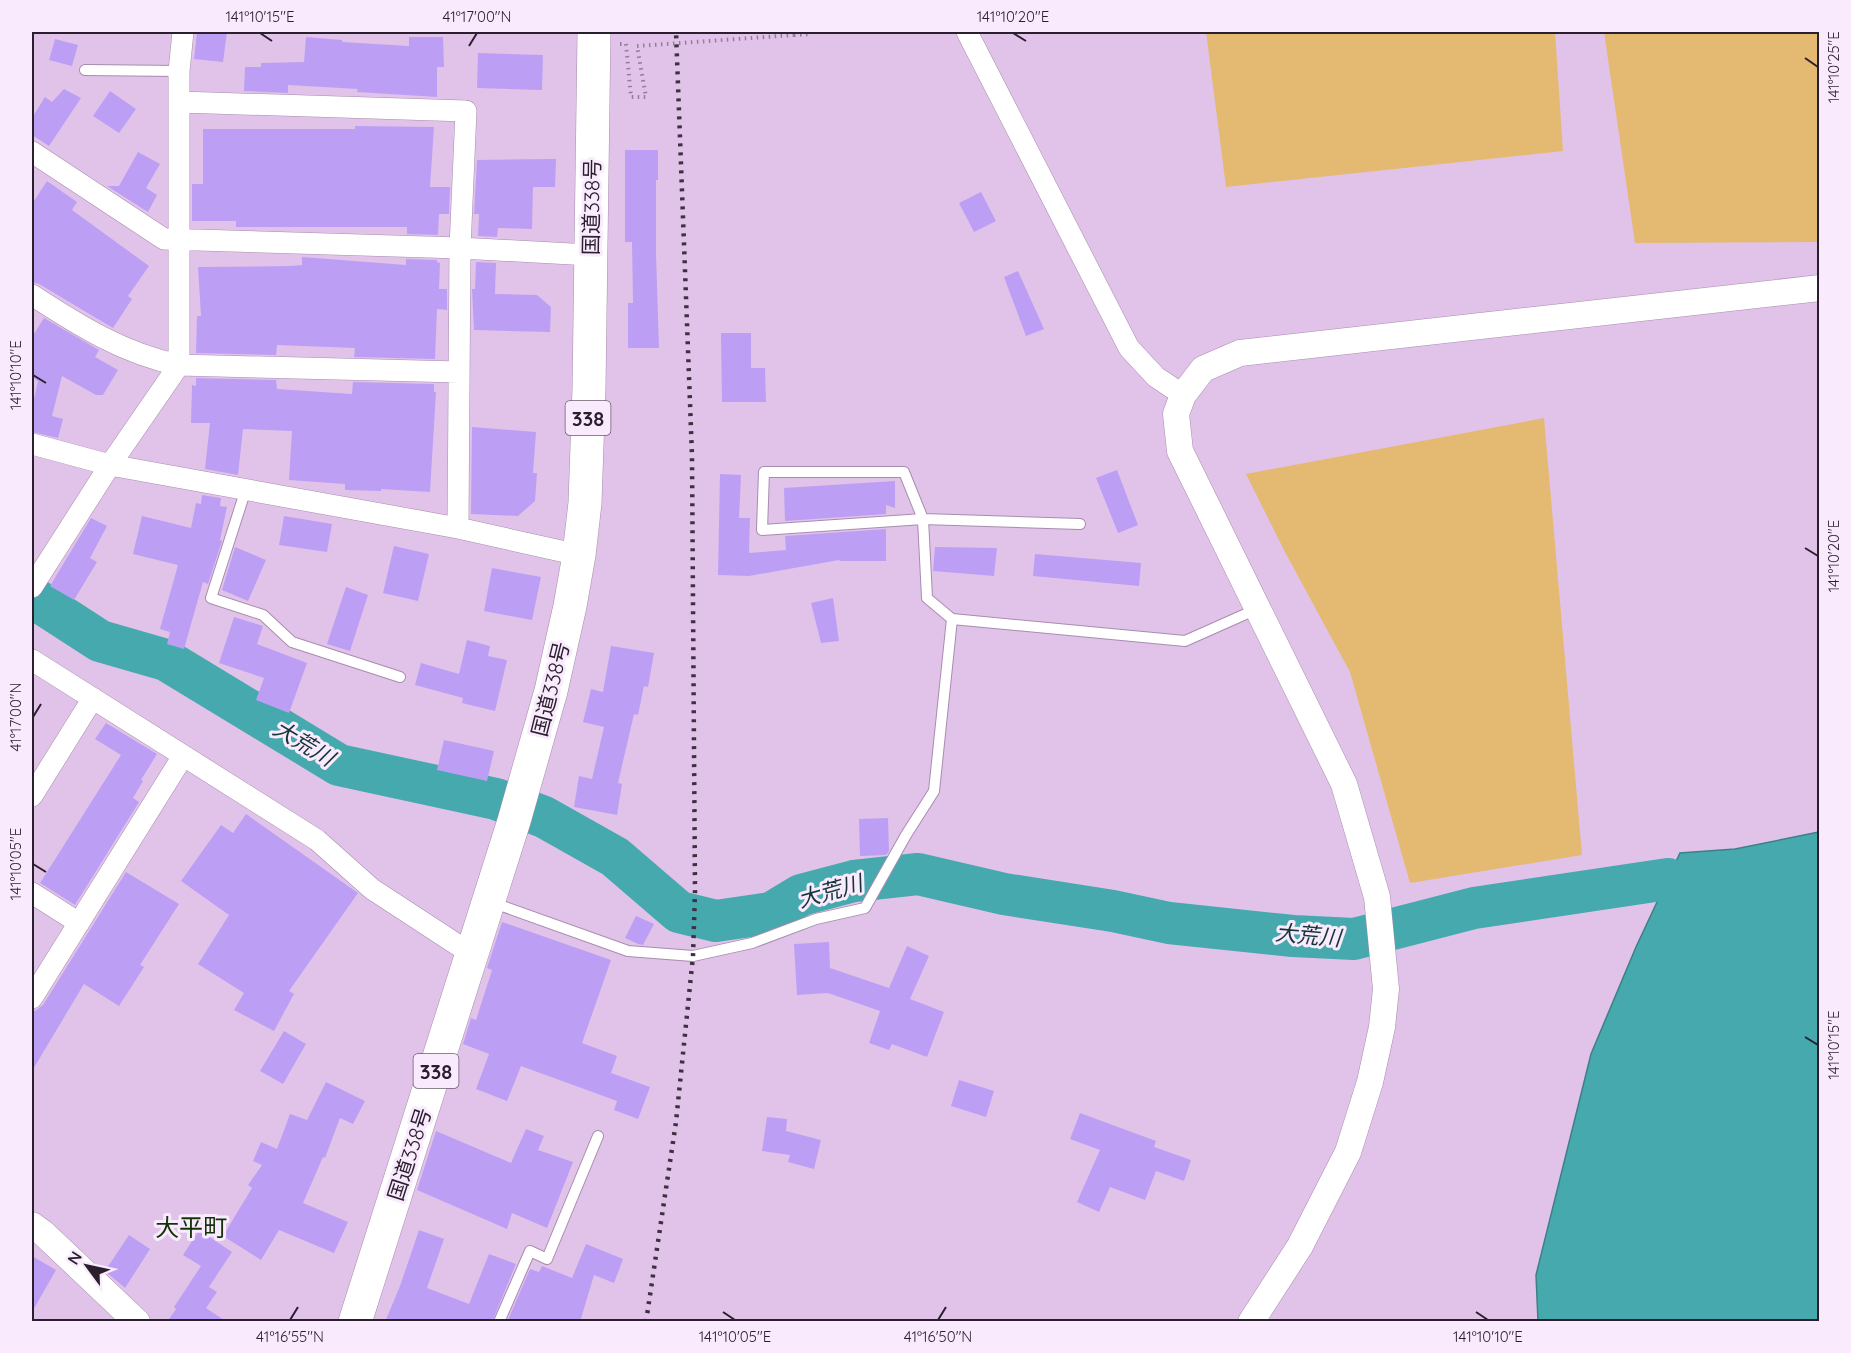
<svg xmlns="http://www.w3.org/2000/svg" width="1851" height="1353" font-family="Quicksand,'Noto Sans JP',sans-serif">
<style>
.green{fill:#e4b971}
.water{fill:#45a9ae;stroke:#3d8087;stroke-width:1.5}
.lines{fill:none;stroke-linecap:round;stroke-linejoin:round}
.river{stroke:#45a9ae;stroke-width:42}
.building{fill:#bc9ff4}
.service-casing{stroke:#a88caf;stroke-width:12}
.minor-casing{stroke:#a88caf;stroke-width:22}
.tertiary-casing{stroke:#a88caf;stroke-width:27}
.trunk-casing{stroke:#a88caf;stroke-width:34}
.path{stroke:#937d99;stroke-width:4;stroke-dasharray:1.5 4.5;stroke-linecap:butt}
.service{stroke:#fff;stroke-width:10}
.minor{stroke:#fff;stroke-width:21}
.tertiary{stroke:#fff;stroke-width:26}
.trunk{stroke:#fff;stroke-width:33}
.rail{stroke:#3d3041;stroke-width:4.5;stroke-dasharray:3 6;stroke-linecap:butt}
.path-bridge{stroke:#937d99;stroke-width:4;stroke-dasharray:1.5 4.5;stroke-linecap:butt}
.ticks{fill:none;stroke:#2a1f2d;stroke-width:2}
.labels{text-anchor:middle;dominant-baseline:central;stroke-width:6;stroke-linejoin:round;paint-order:stroke}
.shield{fill:#f9eafd;stroke:#685c6b;stroke-width:1.5}
.shield-label{font-size:20px;font-weight:bold;fill:#2a1f2d}
.street-label{font-size:21px;fill:#2a1f2d;stroke:#f9eafd}
.water-label{font-size:22px;font-style:italic;fill:#163537;stroke:#f9eafd}
.quarter-label{font-size:24px;fill:#103206;stroke:#f9eafd}
.neatline{fill:none;stroke:#2a1f2d;stroke-width:2}
.ticks-label{font-size:15px;text-anchor:middle;fill:#2a1f2d}
</style>
<rect width="100%" height="100%" fill="#e1c3e9"/>
<!-- green -->
<path class="green" d="M1206 32H1555L1563 151 1226 187Z
M1604 32H1819V242L1635 243Z
M1544 418 1582 855 1410 883 1350 672 1285 552 1246 474Z"/>
<!-- water -->
<path class="water" d="M1819 832V1321H1538L1536 1275 1591 1054 1636 947 1680 853 1735 849Z"/>
<g class="lines">
<!-- river -->
<path class="river" d="M32 597 100 641 166 660 339 765 496 799 544 817 615 857 679 912 716 921 771 913 801 895 854 881 918 874 1004 894 1113 911 1169 923 1293 936 1354 939 1474 908 1668 879"/>
</g>
<!-- building -->
<path class="building" d="M197 32H227L223 62 194 59Z
M306 37 342 40V42L409 46V37H443L444 67H437V97L357 92 358 89 288 85V93L244 91 245 67H261V63L304 62Z
M55 39 78 45 72 66 49 60Z
M478 53 543 55 542 90 477 88Z
M64 89 81 98 49 146 32 135V118L45 97 52 102Z
M110 91 136 109 119 133 93 116Z
M355 126 434 127 430 187H450L449 214H439L438 235 407 234V227H236V221H192V184H203V129H355Z
M625 150H658V180H656V254L659 348H628V303H633L632 242H625Z
M138 152 160 164 146 188 157 195 148 212 107 186H119Z
M556 159 555 187H533L532 229 498 228 497 237 478 236 479 214H474L477 160Z
M47 181 77 202 72 210 149 266 128 296 132 299 113 328 39 284 32 282V204Z
M981 192 996 221 974 232 959 203Z
M302 257 406 265V259L437 260V262L440 263 439 289H447V310L437 309 435 359 354 357 355 348 277 345 276 355 196 353 197 316H201L198 267 291 266 302 265Z
M476 262 496 263 495 294 537 295 551 307 550 332 474 330 472 289H475Z
M1018 271 1044 329 1026 336 1004 277Z
M44 318 99 350 95 357 118 370 103 395H96L62 376 52 416 63 419 58 438 32 432V408L38 381 32 377V337Z
M721 333H751V368H765L766 402H722Z
M196 378 276 380 277 389 352 394 353 382 434 384V392H436L430 492 381 489V491L345 490V484L289 480 292 431 243 429 238 475 205 469 210 423H191L192 385 196 386Z
M472 427 536 432 533 473H537L535 501 518 516 471 514Z
M1117 470 1138 525 1118 533 1096 478Z
M720 474 741 475 739 518H750L749 553 786 550 785 536 886 529V561H840L839 560 749 576 718 575Z
M895 481V508L886 505V514L785 521 784 488Z
M202 495 221 498 220 506 227 507 220 540 222 541 208 584 203 582 184 649 167 644 170 632 160 629 178 565 133 554 142 516 191 528 196 503 201 504Z
M284 516 332 524 327 552 279 545Z
M91 518 107 526 90 558 97 562 74 600 50 586Z
M394 546 429 554 418 601 383 593Z
M235 547 266 560 248 601 222 590Z
M935 547 997 548 994 576 933 571Z
M1035 554 1141 563 1139 586 1033 576Z
M492 568 541 577 532 620 484 611Z
M346 587 368 595 350 651 327 644Z
M833 598 839 641 821 643 811 603Z
M234 617 263 626 257 644 307 663 289 713 256 700 264 678 219 663Z
M467 640 490 646 488 656 507 660 495 711 462 703 463 698 415 685 421 663 459 674Z
M611 646 654 653 648 687 644 686 638 715 634 714 618 783 622 784 617 815 574 807 579 776 592 779 604 727 583 722 591 689 603 692Z
M106 723 157 754 141 780 143 781 133 798 139 802 75 905 40 883 121 755 95 739Z
M444 740 494 751 487 781 437 770Z
M246 814 358 893 289 991 294 994 274 1031 234 1010 244 993 198 964 229 915 181 881 221 825 233 833Z
M888 818 889 851 886 855 860 856 859 819Z
M126 872 179 904 140 965 144 967 119 1006 84 984 32 1071V1013L43 1005Z
M636 916 654 924 643 945 638 944 625 938Z
M502 922 611 960 582 1043 617 1056 611 1073 650 1087 638 1119 614 1110 617 1101 521 1066 507 1101 476 1089 489 1054 463 1044 471 1018 476 1020 492 970 487 968Z
M829 942 830 968 889 988 907 946 929 956 910 999 944 1012 927 1057 892 1044 889 1050 869 1043 880 1011 828 993 797 995 794 944Z
M284 1031 306 1044 283 1084 260 1071Z
M959 1080 994 1091 986 1117 951 1106Z
M326 1082 365 1101 353 1124 340 1118 325 1158 323 1157 303 1203 348 1222 334 1253 279 1230 261 1260 223 1236 252 1188 248 1185 262 1165 253 1161 261 1142 277 1149 290 1114 307 1120Z
M1080 1113 1156 1141 1154 1147 1191 1160 1184 1181 1156 1171 1145 1200 1110 1187 1099 1212 1077 1202 1100 1150 1070 1139Z
M767 1117 787 1119 786 1131 821 1140 814 1169 788 1162 790 1155 762 1151Z
M526 1129 544 1136 538 1150 573 1162 547 1228 512 1213 507 1229 417 1190 436 1131 511 1163Z
M199 1230 232 1252 209 1287 217 1292 206 1308 227 1322H167L176 1309 174 1307 201 1266 183 1255Z
M419 1230 444 1239 427 1288 469 1304 489 1254 516 1264 492 1322H385L400 1286Z
M129 1235 150 1249 125 1288 105 1271Z
M586 1244 623 1259 614 1283 594 1275 580 1322H507L530 1269 539 1272 542 1266 572 1278Z
M32 1256 56 1270 32 1312Z"/>
<g class="lines">
<defs>
<path id="service" d="M85 70 179 71
M764 472H904L923 519 762 530Z
M246 489 211 598 263 615 292 642 400 677
M1080 524 923 519 927 598 952 619 1185 641 1257 609
M491 902 628 951 693 956 752 943 816 919 865 908 906 835 934 791 952 619
M499 1322 530 1251 547 1259 598 1136"/>
<path id="minor" d="M967 32 1129 348 1156 377 1183 395
M180 102 466 111 460 248 458 528
M32 152 164 239 460 248 590 255
M32 295C78 325 124 354 179 365L459 372
M32 444 110 465 458 528 579 555
M32 587 110 465 179 365V71L183 32
M32 660 317 840 372 889 473 955
M32 796 93 698
M32 893 79 923
M32 998 183 756"/>
<path id="tertiary" d="M32 1225 43 1233 137 1322
M1251 1322 1300 1246 1348 1152 1370 1082 1382 1027 1386 989 1377 897 1344 784 1180 451 1176 414 1183 395 1203 369 1240 353 1820 288"/>
<path id="trunk" d="M355 1322 514 821 551 691 570 606 579 555 585 503 589 388 594 32"/>
</defs>
<!-- service casing -->
<use href="#service" class="service-casing"/>
<!-- minor casing -->
<use href="#minor" class="minor-casing"/>
<!-- tertiary casing -->
<use href="#tertiary" class="tertiary-casing"/>
<!-- trunk casing -->
<use href="#trunk" class="trunk-casing"/>
<!-- path -->
<path class="path" d="M794 35 811 34V32
M620 44H626L631 97H646L637 46"/>
<!-- service -->
<use href="#service" class="service"/>
<!-- minor -->
<use href="#minor" class="minor"/>
<!-- tertiary -->
<use href="#tertiary" class="tertiary"/>
<!-- trunk -->
<use href="#trunk" class="trunk"/>
<!-- rail -->
<path class="rail" d="M646 1322 676 1122 693 956 695 892 692 456 676 32"/>
<!-- path-bridge -->
<path class="path-bridge" d="M637 46 794 35"/>
</g>
<!-- ticks -->
<path class="ticks" d="M260 33 272 41M1013 33 1026 41M469 46 477 33M1805 58 1818 67M33 375 46 383M1805 548 1818 556M33 717 41 704M33 864 46 872M1805 1037 1818 1045M723 1312 735 1320M1476 1312 1488 1320M290 1320 298 1307M938 1320 946 1307"/>
<g class="labels">
<!-- shield labels -->
<g class="shield">
<rect x="565.5" y="401" width="45" height="34" rx="4.5"/>
<rect x="413.5" y="1054" width="45" height="34" rx="4.5"/>
</g>
<g class="shield-label">
<text x="588" y="418">338</text>
<text x="436" y="1071">338</text>
</g>
<!-- street labels -->
<g class="street-label">
<text transform="translate(591 207) rotate(-89)">国道338号</text>
<text transform="translate(550 689) rotate(-76)">国道338号</text>
<text transform="translate(409 1154) rotate(-72)">国道338号</text>
</g>
<!-- water labels -->
<g class="water-label">
<text transform="translate(304 743) rotate(31)">大荒川</text>
<text transform="translate(830 891) rotate(-16)">大荒川</text>
<text transform="translate(1308 935) rotate(5)">大荒川</text>
</g>
<!-- quarter labels -->
<g class="quarter-label">
<text x="191" y="1227">大平町</text>
</g>
</g>
<!-- border -->
<rect width="1851" height="1353" fill="none" stroke="#f9eafd" stroke-width="66"/>
<!-- north arrow -->
<g transform="translate(87 1266) rotate(303)" stroke="#f9eafd" stroke-width="4.5" paint-order="stroke">
<path d="M0-4.5L10 22L0 15L-10 22Z" fill="#2a1f2d"/>
<text y="-9" font-size="16" font-weight="bold" text-anchor="middle" fill="#2a1f2d">N</text>
</g>
<rect x="33" y="33" width="1785" height="1287" class="neatline"/>
<g class="ticks-label">
<text x="260" y="22">141°10'15"E</text>
<text x="477" y="22">41°17'00"N</text>
<text x="1013" y="22">141°10'20"E</text>
<text transform="translate(1834 67) rotate(-90)" y="5">141°10'25"E</text>
<text transform="translate(16 375) rotate(-90)" y="5">141°10'10"E</text>
<text transform="translate(1834 556) rotate(-90)" y="5">141°10'20"E</text>
<text transform="translate(16 717) rotate(-90)" y="5">41°17'00"N</text>
<text transform="translate(16 864) rotate(-90)" y="5">141°10'05"E</text>
<text transform="translate(1834 1045) rotate(-90)" y="5">141°10'15"E</text>
<text x="290" y="1342">41°16'55"N</text>
<text x="735" y="1342">141°10'05"E</text>
<text x="938" y="1342">41°16'50"N</text>
<text x="1488" y="1342">141°10'10"E</text>
</g>
</svg>
